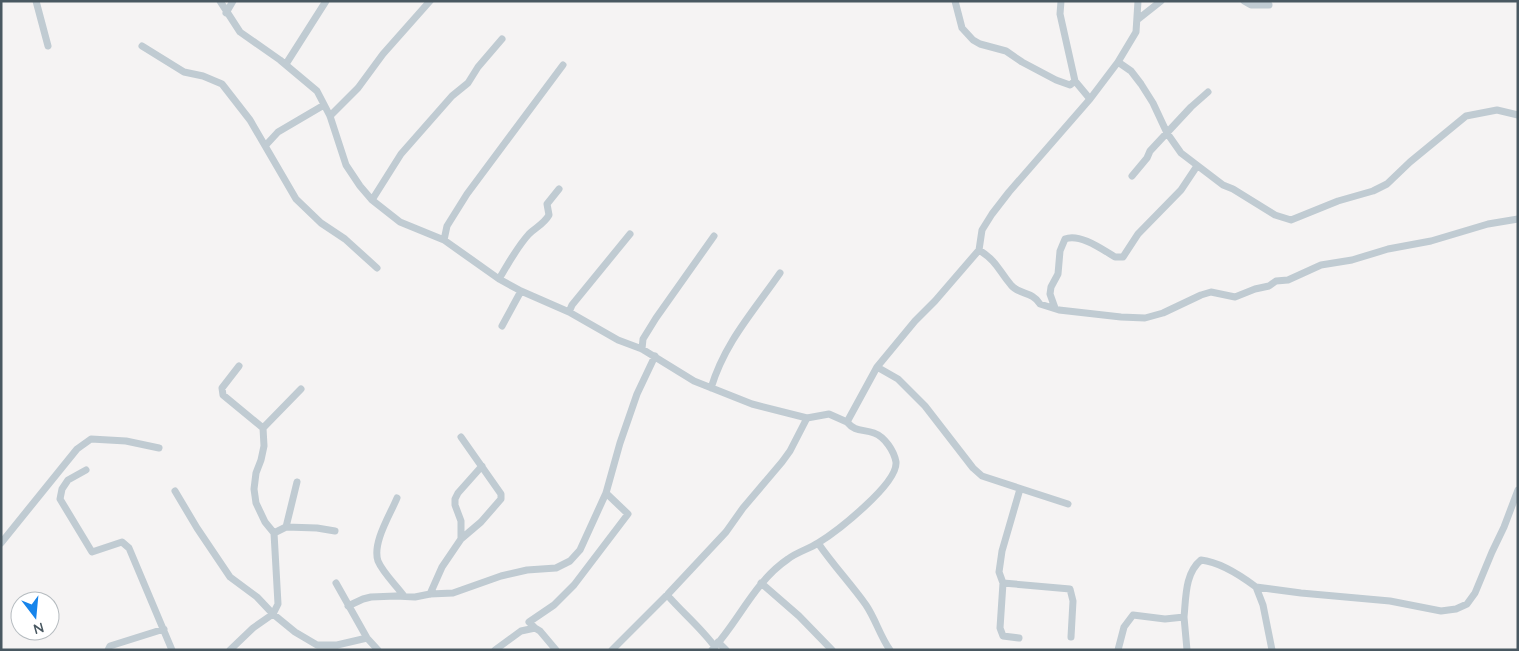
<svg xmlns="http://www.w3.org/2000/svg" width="1519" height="651" font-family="Quicksand,sans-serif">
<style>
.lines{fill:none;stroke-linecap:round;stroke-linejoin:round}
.minor{stroke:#c0cbd2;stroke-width:7}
</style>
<rect width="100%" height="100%" fill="#f5f3f3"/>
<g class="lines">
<!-- minor -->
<path class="minor" d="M36 1 48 46
M220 1 240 32 280 60 317 91 330 116 346 165 360 186 372 200 400 222 444 240 499 279 521 291 569 312 618 340 642 349 694 381 752 404 807 418 829 414 847 422
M955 1 962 28 973 40 980 44 1006 51 1022 62 1056 80 1070 85 1075 81
M1061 1 1060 14 1075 81 1090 99
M1244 1 1251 5H1269
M226 13 233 1
M1137 20 1161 1
M142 46 184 72 203 76 222 84 250 120 296 199 321 223 345 239 377 268
M1118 62 1131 71 1141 84 1153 103 1167 133 1181 153 1223 185 1233 189 1275 215 1291 220 1338 201 1373 191 1387 184 1410 162 1466 116 1497 110 1518 115
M286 64 326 1
M330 116 358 88 383 54 430 1
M266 145 278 132 324 105
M1132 176 1147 158 1150 151 1191 107 1208 92
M372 200 401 154 452 96 468 83 478 67 502 39
M444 240 447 226 467 194 563 65
M979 250 982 230 992 214 1009 192 1090 99 1118 62 1136 32 1138 1
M499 279C508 264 517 247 529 234 536 227 544 224 549 215L547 204 559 189
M1055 308 1050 294 1051 287 1058 274 1060 251 1065 239C1080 233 1103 250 1115 257H1123L1138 234 1181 190 1197 166
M569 312 572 305 630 234
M502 326 521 291
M642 349 643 339 656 318 714 236
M239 366 222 388 223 395 263 428
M877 367 898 379 925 406 973 468 982 476 1068 504
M711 388C725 342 753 312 780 273
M461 437 501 494V499L481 522 461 539
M86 470 68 480 62 489 60 499 92 552 122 542 129 548 172 650
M1020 489 1002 551 999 572 1003 583 1070 589 1073 601 1071 637
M175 491 197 528 230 577 257 597 273 614 295 632 317 645H337L367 638
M397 498C390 515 372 543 378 561 383 573 396 585 404 596
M286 527 317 528 335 531
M274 533 286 527 297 482
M1 543 77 449 91 439 126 441 159 448
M818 543C833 565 851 584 866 605 876 620 880 636 890 650
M336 583 367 638 378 650
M761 583 799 616 832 650
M1003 583 1000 628 1003 636 1019 638
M430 594 442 567 461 539V521L455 505V499L458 493 482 466
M668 594 669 597C684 614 702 629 715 647
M348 606 363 599 371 597 396 596 415 597 430 594 453 593 501 576 527 570 556 568 570 561 580 550 606 493 620 443 628 420 637 394 655 356
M1184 617 1187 650
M535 628 529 622 554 605 574 585 628 514 606 493
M718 642 726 650
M108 650 110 646 164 629
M230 650 253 628 273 614 278 604 274 533 265 522 256 503 254 489 256 473 261 460 264 446 263 428 301 389
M495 650 521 631 535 628 540 631 556 650
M612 650 668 594 726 532 743 508 782 462 790 451 807 418
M712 650C739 621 754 582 788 559 797 552 809 549 818 543 836 532 898 484 896 462 894 451 885 437 874 433 863 429 855 432 847 422L877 367 915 321 935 301 979 250C998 262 998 270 1011 285 1019 295 1032 291 1040 304L1059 310 1121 317 1145 318 1163 313 1201 295 1211 292 1235 297 1255 289 1269 286 1276 281 1288 280 1321 265 1352 260 1388 249 1431 241 1488 224 1518 219
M1118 650 1124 627 1133 615 1165 619 1184 617C1186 597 1185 573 1201 560 1220 562 1240 575 1256 587
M1272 650 1263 605 1256 587 1301 593 1390 601 1441 611 1456 609 1467 604 1475 593 1492 552 1504 527 1518 490"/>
</g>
<!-- border -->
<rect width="1519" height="651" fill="none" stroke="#495861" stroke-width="5"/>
<!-- north arrow -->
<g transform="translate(35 616) rotate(164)"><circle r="24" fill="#ffffff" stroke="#b6bcc0"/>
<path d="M0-4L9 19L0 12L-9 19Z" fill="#1684eb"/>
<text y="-8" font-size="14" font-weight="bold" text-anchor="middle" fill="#495861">N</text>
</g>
</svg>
